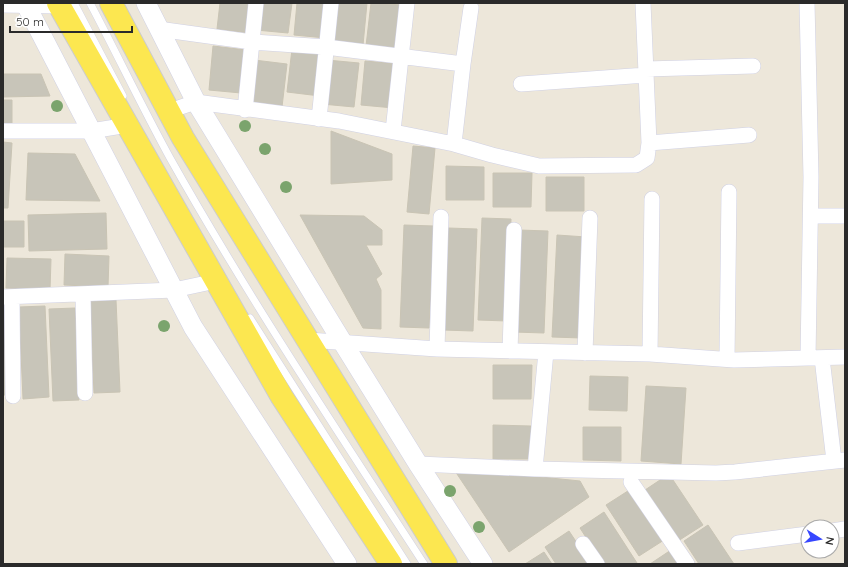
<svg xmlns="http://www.w3.org/2000/svg" width="848" height="567" font-family="Quicksand,sans-serif">
<style>
.building{fill:#c8c5b9;stroke:#c9c4b4}
.lines{fill:none;stroke-linecap:round;stroke-linejoin:round}
.service-casing{stroke:#d0d1e4;stroke-width:8}
.minor-casing{stroke:#d0d1e4;stroke-width:16}
.tertiary-casing{stroke:#d0d1e4;stroke-width:20}
.primary-casing{stroke:#ccc;stroke-width:24}
.service{stroke:#fff;stroke-width:7}
.minor{stroke:#fff;stroke-width:15}
.tertiary{stroke:#fff;stroke-width:19}
.primary{stroke:#fce750;stroke-width:22}
.tree{fill:#7ba46d}
</style>
<rect width="100%" height="100%" fill="#ede7da"/>
<!-- building -->
<path class="building" d="M220 3H253L250 33 217 29Z
M259 3H292L288 33 256 30Z
M297 3H330L326 38 294 35Z
M334 3H367L363 45 330 41Z
M371 3 403 5 399 49 366 46Z
M213 46 246 50 241 93 209 90Z
M292 49 324 52 320 96 287 92Z
M254 60 287 64 282 107 250 104Z
M327 60 359 63 354 107 322 104Z
M365 61 398 64 394 108 361 105Z
M3 74H41L50 96 3 97Z
M3 100H12V129H3Z
M331 131 392 154V180L331 184Z
M3 142 12 143 8 208H3Z
M413 146 435 148 429 214 407 212Z
M28 153 75 154 100 201 26 200Z
M446 166 484 167V200H446Z
M493 173H532L531 207H493Z
M546 177H584V211H546Z
M106 213 107 249 29 251 28 215Z
M300 215 364 216 382 230V245H366L382 274 376 279 381 290V329L363 328Z
M482 218 511 219 507 321 478 320Z
M3 221H24V247H3Z
M404 225 434 226 429 328 400 327Z
M448 228 477 229 473 331 443 330Z
M519 230 548 231 544 333 514 332Z
M557 235 586 237 582 338 552 337Z
M65 254 109 256 108 287 64 285Z
M7 258 51 259 50 290 6 288Z
M116 300 120 392 94 393 90 301Z
M3 303H6L10 395H3Z
M45 306 49 397 23 399 19 307Z
M75 308 79 400 53 401 49 309Z
M493 365H532L531 399H493Z
M590 376 628 377 627 411 589 410Z
M646 386 686 388 681 464 641 461Z
M493 425 531 426V459H493Z
M583 427H621V461L583 460Z
M453 468 580 481 589 497 509 552Z
M669 474 703 525 678 541 645 490Z
M631 489 664 540 639 556 606 505Z
M604 512 637 563 635 564H603L580 528Z
M708 525 734 564H699L684 541Z
M569 531 591 564H556L545 547Z
M671 550 680 564H650Z
M544 552 552 564H525Z"/>
<g class="lines">
<defs>
<path id="service" d="M74 3 123 96
M90 3C117 54 142 107 170 158 248 297 337 430 424 564
M250 318 407 564"/>
<path id="minor" d="M807 3 811 177 808 358
M3 5 60 6
M158 29 252 42 326 47 463 64
M646 69 753 66
M521 84 646 75
M245 110 256 3
M169 111 196 102 339 121 454 144 492 155 539 166 636 165 647 158 649 143 643 3
M319 119 331 3
M3 131H91L128 125
M393 131 407 3
M649 143 749 135
M454 144 463 64 471 8
M811 216H845
M83 294 85 393
M3 297 174 290 216 281
M12 297 13 396
M308 340 437 349 650 354 734 360 845 357
M437 349 441 217
M510 351 514 230
M585 353 590 218
M650 354 652 199
M822 358 834 461
M727 359 729 192
M418 464 535 469 716 473 735 472 845 460
M535 469 546 352
M631 482 687 564
M832 531 845 529
M738 543 808 534
M583 544 597 564"/>
<path id="tertiary" d="M25 3 193 327 347 564
M146 3 196 102 343 343 418 464 483 564"/>
<path id="primary" d="M58 3 282 397 391 564
M111 3 183 138 446 564"/>
</defs>
<!-- service casing -->
<use href="#service" class="service-casing"/>
<!-- minor casing -->
<use href="#minor" class="minor-casing"/>
<!-- tertiary casing -->
<use href="#tertiary" class="tertiary-casing"/>
<!-- primary casing -->
<use href="#primary" class="primary-casing"/>
<!-- service -->
<use href="#service" class="service"/>
<!-- minor -->
<use href="#minor" class="minor"/>
<!-- tertiary -->
<use href="#tertiary" class="tertiary"/>
<!-- primary -->
<use href="#primary" class="primary"/>
</g>
<!-- trees -->
<g class="tree">
<circle cx="57" cy="106" r="6"/>
<circle cx="245" cy="126" r="6"/>
<circle cx="265" cy="149" r="6"/>
<circle cx="286" cy="187" r="6"/>
<circle cx="164" cy="326" r="6"/>
<circle cx="450" cy="491" r="6"/>
<circle cx="479" cy="527" r="6"/>
</g>
<!-- border -->
<rect width="848" height="567" fill="none" stroke="#2a2a2a" stroke-width="8"/>
<!-- north arrow -->
<g transform="translate(820 539) rotate(101)"><circle r="19" fill="#ffffff" stroke="#aaaaaa"/>
<path d="M0-3L7 15L0 10L-7 15Z" fill="#3646ff"/>
<text y="-6" font-size="11" font-weight="bold" text-anchor="middle" fill="#2a2a2a">N</text>
</g>
<!-- scale -->
<path d="M10 26v6h122v-6" fill="none" stroke="#2a2a2a" stroke-width="2"/>
<text x="16" y="26" font-size="12" fill="#2a2a2a" stroke="#ffffff" stroke-width="3" paint-order="stroke">50 m</text>
</svg>
